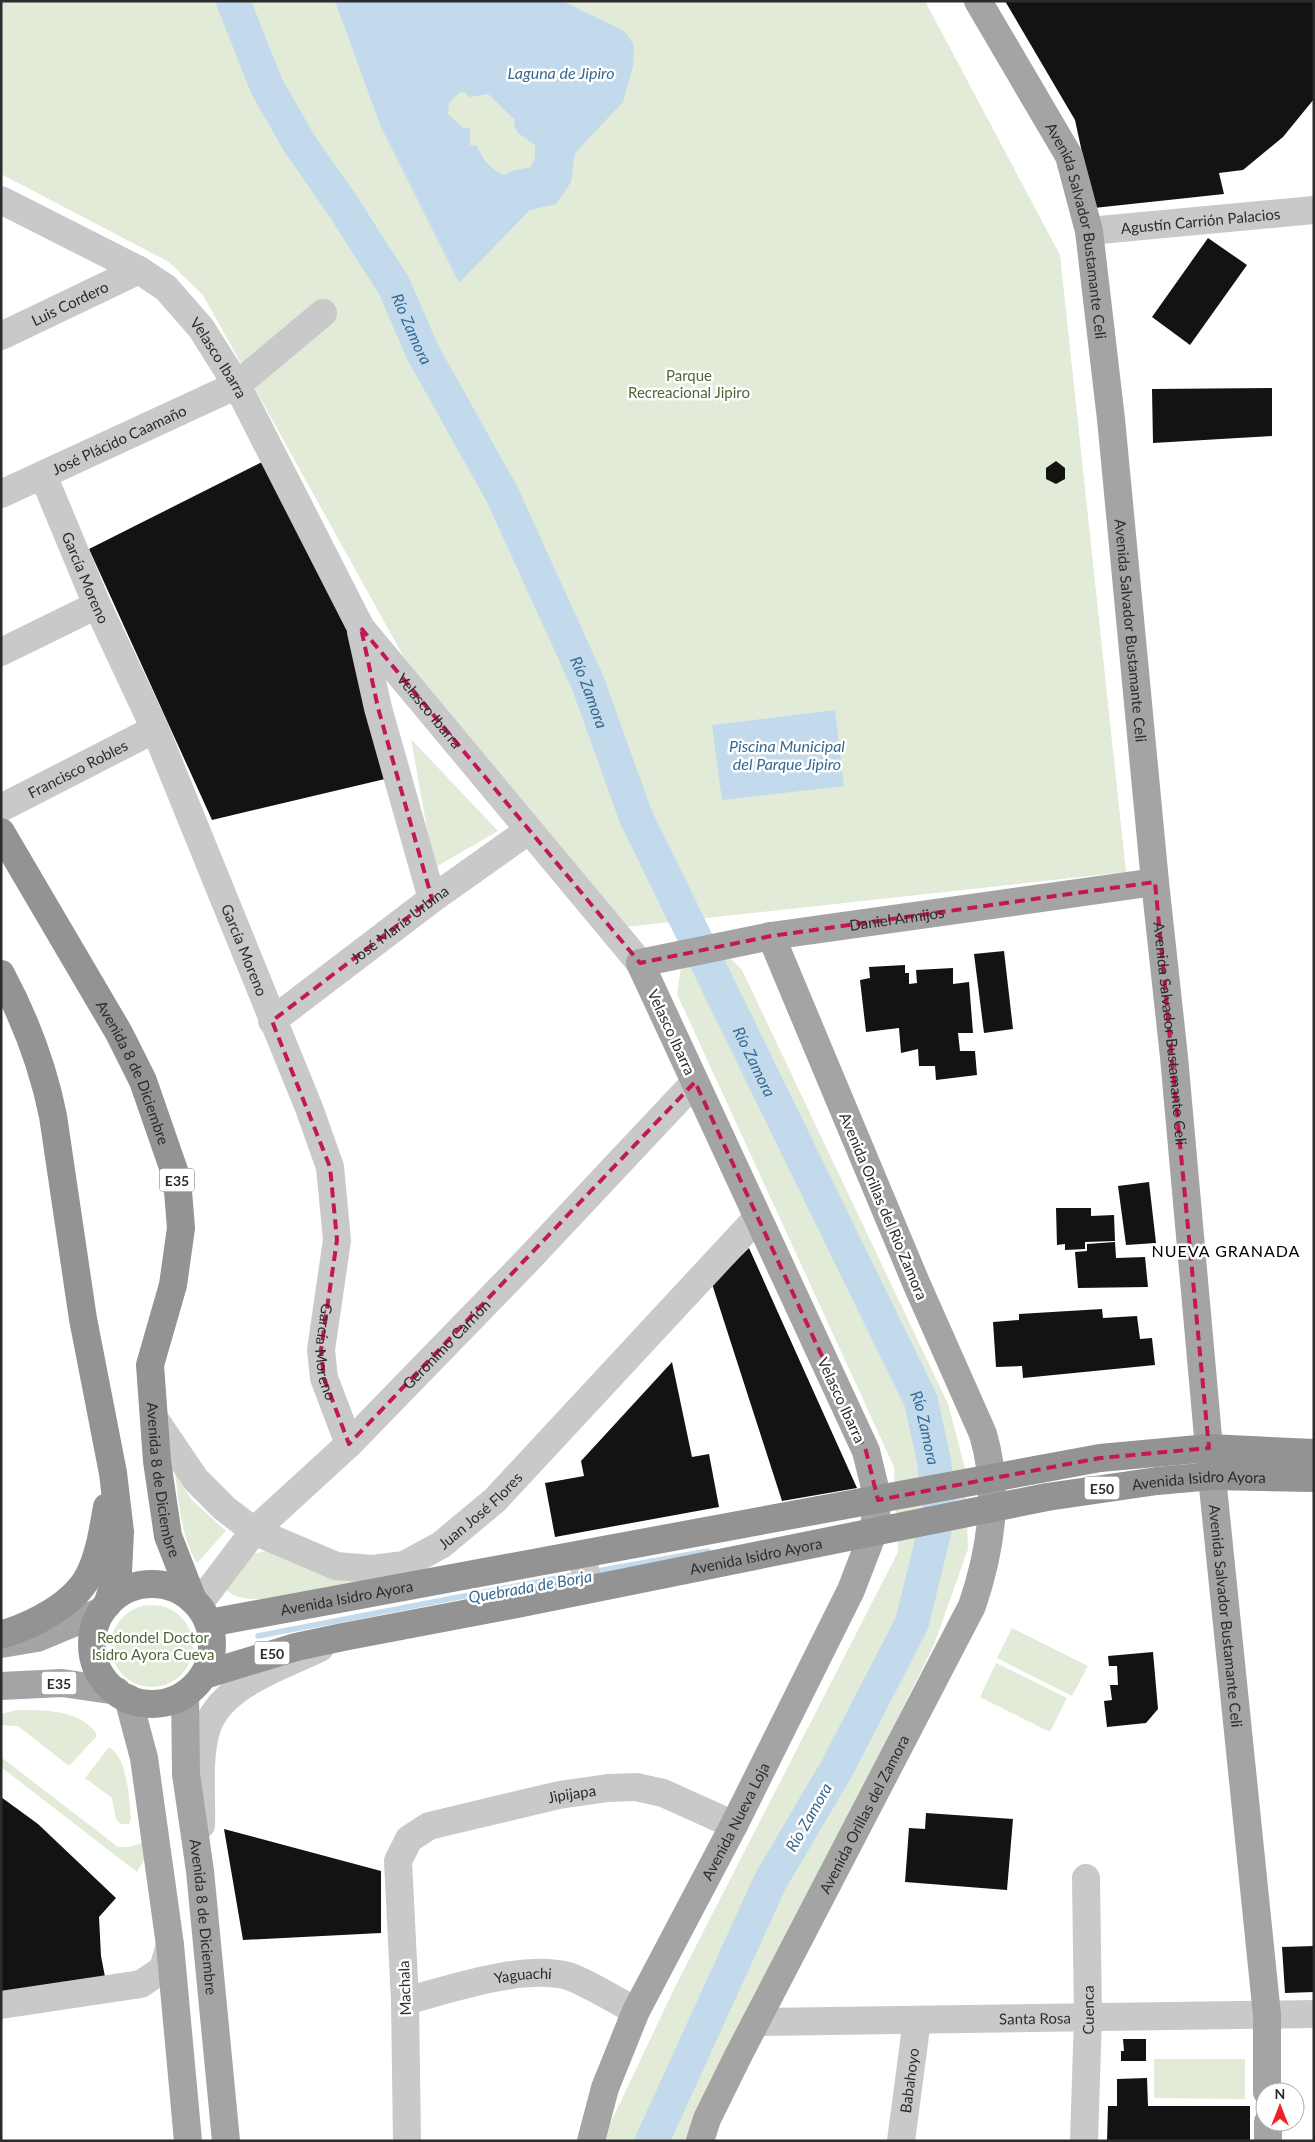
<svg xmlns="http://www.w3.org/2000/svg" width="1315" height="2142" font-family="Lato,sans-serif">
<style>
.green{fill:#e1ebd8}
.water{fill:#c2daec;fill-rule:evenodd}
.lines{fill:none;stroke-linecap:round;stroke-linejoin:round}
.stream{stroke:#c2daec;stroke-width:5.5}
.river{stroke:#c2daec;stroke-width:34}
.building{fill:#131313}
.minor{stroke:#c9c9c9;stroke-width:28}
.major{stroke:#a4a4a4;stroke-width:28}
.highway{stroke:#939393;stroke-width:28}
.marked{fill:none;stroke:#c2185b;stroke-width:4;stroke-dasharray:10 6;stroke-linejoin:round}
.labels{text-anchor:middle;dominant-baseline:central;stroke-width:5;stroke-linejoin:round;paint-order:stroke}
.shield{fill:#fff;stroke:#6b6b6b;stroke-width:1}
.shield-label{font-size:14px;font-weight:bold;fill:#2c2c2c}
.street-label{font-size:15px;fill:#2c2c2c;stroke:#fff}
.park-label{font-size:15px;fill:#4c6938;stroke:#fff}
.water-label{font-size:16px;font-style:italic;fill:#376991;stroke:#fff}
.neighbourhood-label{font-size:16px;letter-spacing:1px;fill:#000;stroke:#fff}
</style>
<rect width="100%" height="100%" fill="#fff"/>
<!-- green -->
<path class="green" d="M1 1H925L1060 255 1126 872 626 927 406 661 203 295 169 262 1 174Z
M411 739 498 831 434 868Z
M724 952 742 970 948 1404 965 1468 968 1549 934 1645 687 2141H606L610 2124 676 1985 898 1552 894 1467 677 994 681 967Z
M175 1473 191 1499 226 1531 197 1563C181 1536 179 1504 175 1473Z
M266 1551 376 1579C346 1585 242 1616 224 1587L251 1554Z
M111 1646a41 41 0 1 1 82 0a41 41 0 1 1-82 0Z
M1012 1628 1088 1666 1072 1696 997 1658Z
M996 1663 1067 1698 1050 1732 980 1697Z
M17 1710C43 1710 78 1709 96 1733V1737L69 1766 18 1726 1 1725V1714Z
M109 1747C128 1758 129 1799 131 1819L129 1824H121L116 1819 112 1798 85 1778Z
M1 1757 118 1847H129L145 1842 147 1855 137 1872 1 1767Z
M1154 2059H1245V2099L1154 2098Z"/>
<!-- water -->
<path class="water" d="M335 1H562L624 31 634 45 633 66 623 102 575 153 571 182 556 204 530 210 459 283 381 127ZM465 92 469 97 488 94 515 120 514 127 518 133 535 145V157L531 167 511 171 505 175C490 170 484 161 477 146L470 145V129L462 127 448 114 449 103 459 93Z
M835 710 844 786 722 800 712 725Z"/>
<g class="lines">
<!-- stream -->
<path class="stream" d="M592 1572 708 1551
M258 1636 578 1574"/>
<!-- river -->
<path class="river" id="s1" d="M233 1 267 87 299 143 341 203 394 286 423 353 502 494 587 681 636 817 921 1401 934 1461 940 1508 912 1623 837 1768 770 1882 652 2141"/>
</g>
<!-- building -->
<path class="building" d="M1005 1H1314V99L1283 137 1243 170 1219 173 1224 194 1094 208 1075 120Z
M1208 238 1247 265 1190 345 1152 317Z
M1272 388V436L1153 443 1152 389Z
M264 461 352 636 385 779 212 820 89 549Z
M1056 461 1065 468V479L1056 484 1046 479V468Z
M1004 951 1013 1029 984 1033 974 954Z
M905 965V973H909V984L917 983 916 970 953 968V984L969 982 973 1033H958L960 1051H975L977 1075 936 1080 935 1066H919L918 1049 901 1053 899 1028 866 1032 860 980 870 978 869 967Z
M1149 1182 1156 1243 1126 1245 1118 1186Z
M1056 1208H1091V1216L1114 1215 1115 1241 1085 1242V1249L1065 1250V1244L1057 1245Z
M1115 1242 1116 1258 1145 1257 1148 1287 1078 1288 1075 1252 1087 1251V1244Z
M749 1248 857 1488 782 1501 712 1284Z
M1102 1309 1103 1318 1137 1316 1140 1339 1152 1338 1155 1365 1023 1378 1022 1366 996 1367 993 1322 1019 1320V1314Z
M672 1362 692 1457 709 1454 719 1507 555 1537 545 1483 584 1476 581 1461Z
M1153 1652 1158 1709 1146 1723 1107 1727 1104 1701 1112 1700 1110 1685H1118L1117 1666H1109L1108 1656Z
M1 1797 38 1824 116 1898 99 1917 101 1956 106 1982 1 1997Z
M926 1813 1013 1819 1007 1890 905 1882 909 1828 925 1829Z
M224 1829 381 1871V1933L243 1940Z
M1314 1946V1992L1285 1993 1282 1947Z
M1123 2039H1146V2061H1121V2051H1124Z
M1147 2078 1148 2106H1250V2141H1107L1108 2106H1117V2079Z"/>
<g class="lines">
<!-- minor -->
<g class="minor">
<path id="s2" d="M1 200 139 270 166 288 201 328 237 385 361 628 640 963"/>
<path id="s3" d="M1089 231 1314 210"/>
<path id="s4" d="M1 336 139 270"/>
<path id="s5" d="M43 475 97 605 155 729 309 1108 330 1167 337 1240 321 1350 324 1378 349 1444"/>
<path id="s6" d="M1 494 237 385 323 313"/>
<path d="M361 632 378 708 432 899"/>
<path d="M1 652 97 605"/>
<path id="s7" d="M1 808 155 729"/>
<path id="s8" d="M272 1021 432 899 528 831"/>
<path id="s9" d="M154 1418 196 1480 224 1508 254 1531 336 1566 372 1569 404 1565 441 1545 495 1500 757 1218"/>
<path d="M581 1555 590 1588"/>
<path id="s10" d="M198 1605 254 1531 349 1444 524 1264 695 1082"/>
<path d="M201 1825C202 1793 197 1755 208 1725 224 1684 283 1666 320 1648"/>
<path id="s11" d="M405 2001C451 1989 522 1964 568 1976 585 1981 618 2002 636 2011"/>
<path d="M1 2005 141 1984 163 1969 170 1945"/>
<path id="s12" d="M756 2022 1314 2014"/>
<path id="s13" d="M407 2141 405 2001 398 1861 409 1839 429 1826 559 1795 608 1788 636 1787 663 1793 734 1825"/>
<path id="s14" d="M901 2141 917 2020"/>
<path id="s15" d="M1084 2141 1088 2017 1086 1878"/>
</g>
<!-- major -->
<g class="major">
<path id="s16" d="M978 1 1069 156 1089 231 1111 419 1155 882 1174 1057 1209 1448 1267 2015V2092"/>
<path d="M1 1644 37 1638 102 1611"/>
<path d="M1 1686 62 1683 117 1691"/>
<path id="s17" d="M185 1694 186 1774 200 1871 226 2141"/>
<path d="M128 1698 144 1758 170 1945 188 2141"/>
<path d="M1268 2122V2141"/>
<path id="s18" d="M591 2141 605 2088 636 2011 734 1825 851 1590 873 1533 878 1500 866 1451 640 963 771 936 1155 882"/>
<path id="s19" d="M700 2141 707 2119 738 2056 972 1606C991 1550 1000 1492 983 1434L917 1285 771 936"/>
</g>
<!-- highway -->
<g class="highway">
<path id="s20" d="M1 832 119 1033 143 1081 177 1179 181 1228 173 1285 150 1365 157 1461 168 1536 193 1600"/>
<path d="M1 974C25 1019 43 1066 53 1116L83 1319 113 1473 120 1532 118 1572 107 1605"/>
<circle cx="152" cy="1644" r="60"/>
<path id="s21" d="M209 1623 1100 1458 1209 1448 1314 1453"/>
<path d="M1 1635C33 1625 77 1604 91 1571 100 1551 103 1529 107 1507"/>
<path id="s22" d="M204 1675 296 1647 343 1637 517 1604 1047 1497 1157 1481 1212 1476 1314 1478"/>
</g>
</g>
<!-- marked area -->
<path class="marked" d="M361 628 640 963 771 936 1155 882 1209 1448 1100 1458 878 1500 866 1451 695 1082 349 1444 324 1378 321 1350 337 1240 330 1167 272 1021 432 899 378 708Z"/>
<g class="labels">
<!-- shield labels -->
<g class="shield">
<rect x="159.5" y="1168.5" width="35" height="23" rx="4"/>
<rect x="1084.5" y="1476.5" width="35" height="23" rx="4"/>
<rect x="254.5" y="1641.5" width="35" height="23" rx="4"/>
<rect x="41.5" y="1671.5" width="35" height="23" rx="4"/>
</g>
<g class="shield-label">
<text x="177" y="1180">E35</text>
<text x="1102" y="1488">E50</text>
<text x="272" y="1653">E50</text>
<text x="59" y="1683">E35</text>
</g>
<!-- street labels -->
<g class="street-label">
<text stroke="none"><textPath href="#s3" startOffset="112">Agustín Carrión Palacios</textPath></text>
<text stroke="none"><textPath href="#s16" startOffset="254">Avenida Salvador Bustamante Celi</textPath></text>
<text stroke="none"><textPath href="#s4" startOffset="76">Luis Cordero</textPath></text>
<text stroke="none"><textPath href="#s2" startOffset="275">Velasco Ibarra</textPath></text>
<text stroke="none"><textPath href="#s6" startOffset="130">José Plácido Caamaño</textPath></text>
<text stroke="none"><textPath href="#s5" startOffset="111">García Moreno</textPath></text>
<text stroke="none"><textPath href="#s16" startOffset="659">Avenida Salvador Bustamante Celi</textPath></text>
<text stroke="none"><textPath href="#s2" startOffset="688">Velasco Ibarra</textPath></text>
<text stroke="none"><textPath href="#s7" startOffset="86">Francisco Robles</textPath></text>
<text stroke="none"><textPath href="#s18" startOffset="1554">Daniel Armijos</textPath></text>
<text stroke="none"><textPath href="#s8" startOffset="160">José María Urbina</textPath></text>
<text stroke="none"><textPath href="#s5" startOffset="516">García Moreno</textPath></text>
<text transform="translate(672 1032) rotate(65)">Velasco Ibarra</text>
<text stroke="none"><textPath href="#s16" startOffset="1064">Avenida Salvador Bustamante Celi</textPath></text>
<text stroke="none"><textPath href="#s20" startOffset="275">Avenida 8 de Diciembre</textPath></text>
<text transform="translate(884 1206) rotate(67)">Avenida Orillas del Rio Zamora</text>
<text stroke="none"><textPath href="#s10" startOffset="361">Geronimo Carrión</textPath></text>
<text stroke="none"><textPath href="#s5" startOffset="936">García Moreno</textPath></text>
<text transform="translate(842 1400) rotate(65)">Velasco Ibarra</text>
<text stroke="none"><textPath href="#s20" startOffset="696">Avenida 8 de Diciembre</textPath></text>
<text stroke="none"><textPath href="#s22" startOffset="1015">Avenida Isidro Ayora</textPath></text>
<text stroke="none"><textPath href="#s9" startOffset="404">Juan José Flores</textPath></text>
<text stroke="none"><textPath href="#s22" startOffset="565">Avenida Isidro Ayora</textPath></text>
<text stroke="none"><textPath href="#s21" startOffset="140">Avenida Isidro Ayora</textPath></text>
<text stroke="none"><textPath href="#s16" startOffset="1649">Avenida Salvador Bustamante Celi</textPath></text>
<text stroke="none"><textPath href="#s13" startOffset="475">Jipijapa</textPath></text>
<text stroke="none"><textPath href="#s19" startOffset="366">Avenida Orillas del Zamora</textPath></text>
<text stroke="none"><textPath href="#s18" startOffset="352">Avenida Nueva Loja</textPath></text>
<text stroke="none"><textPath href="#s17" startOffset="224">Avenida 8 de Diciembre</textPath></text>
<text stroke="none"><textPath href="#s11" startOffset="121">Yaguachi</textPath></text>
<text transform="translate(404 1988) rotate(-92)">Machala</text>
<text stroke="none"><textPath href="#s15" startOffset="131">Cuenca</textPath></text>
<text stroke="none"><textPath href="#s12" startOffset="279">Santa Rosa</textPath></text>
<text stroke="none"><textPath href="#s14" startOffset="61">Babahoyo</textPath></text>
</g>
<!-- park labels -->
<g class="park-label">
<text x="689" y="375">Parque<tspan x="689" dy="17">Recreacional Jipiro</tspan></text>
<text x="153" y="1637">Redondel Doctor<tspan x="153" dy="17">Isidro Ayora Cueva</tspan></text>
</g>
<!-- water labels -->
<g class="water-label">
<text x="561" y="72">Laguna de Jipiro</text>
<text stroke="none"><textPath href="#s1" startOffset="375">Río Zamora</textPath></text>
<text stroke="none"><textPath href="#s1" startOffset="780">Río Zamora</textPath></text>
<text x="787" y="745">Piscina Municipal<tspan x="787" dy="18">del Parque Jipiro</tspan></text>
<text stroke="none"><textPath href="#s1" startOffset="1185">Río Zamora</textPath></text>
<text stroke="none"><textPath href="#s1" startOffset="1590">Río Zamora</textPath></text>
<text transform="translate(530 1586) rotate(-10)">Quebrada de Borja</text>
<text transform="translate(808 1817) rotate(-60)">Río Zamora</text>
</g>
<!-- neighbourhood labels -->
<g class="neighbourhood-label">
<text x="1226" y="1250">NUEVA GRANADA</text>
</g>
</g>
<!-- border -->
<rect width="1315" height="2142" fill="none" stroke="#2c2c2c" stroke-width="5"/>
<!-- north arrow -->
<g transform="translate(1280 2107)"><circle r="24" fill="#ffffff" stroke="#ababab"/>
<path d="M0-4L9 19L0 12L-9 19Z" fill="#ee2326"/>
<text y="-8" font-size="14" font-weight="bold" text-anchor="middle" fill="#2c2c2c">N</text>
</g>
</svg>
